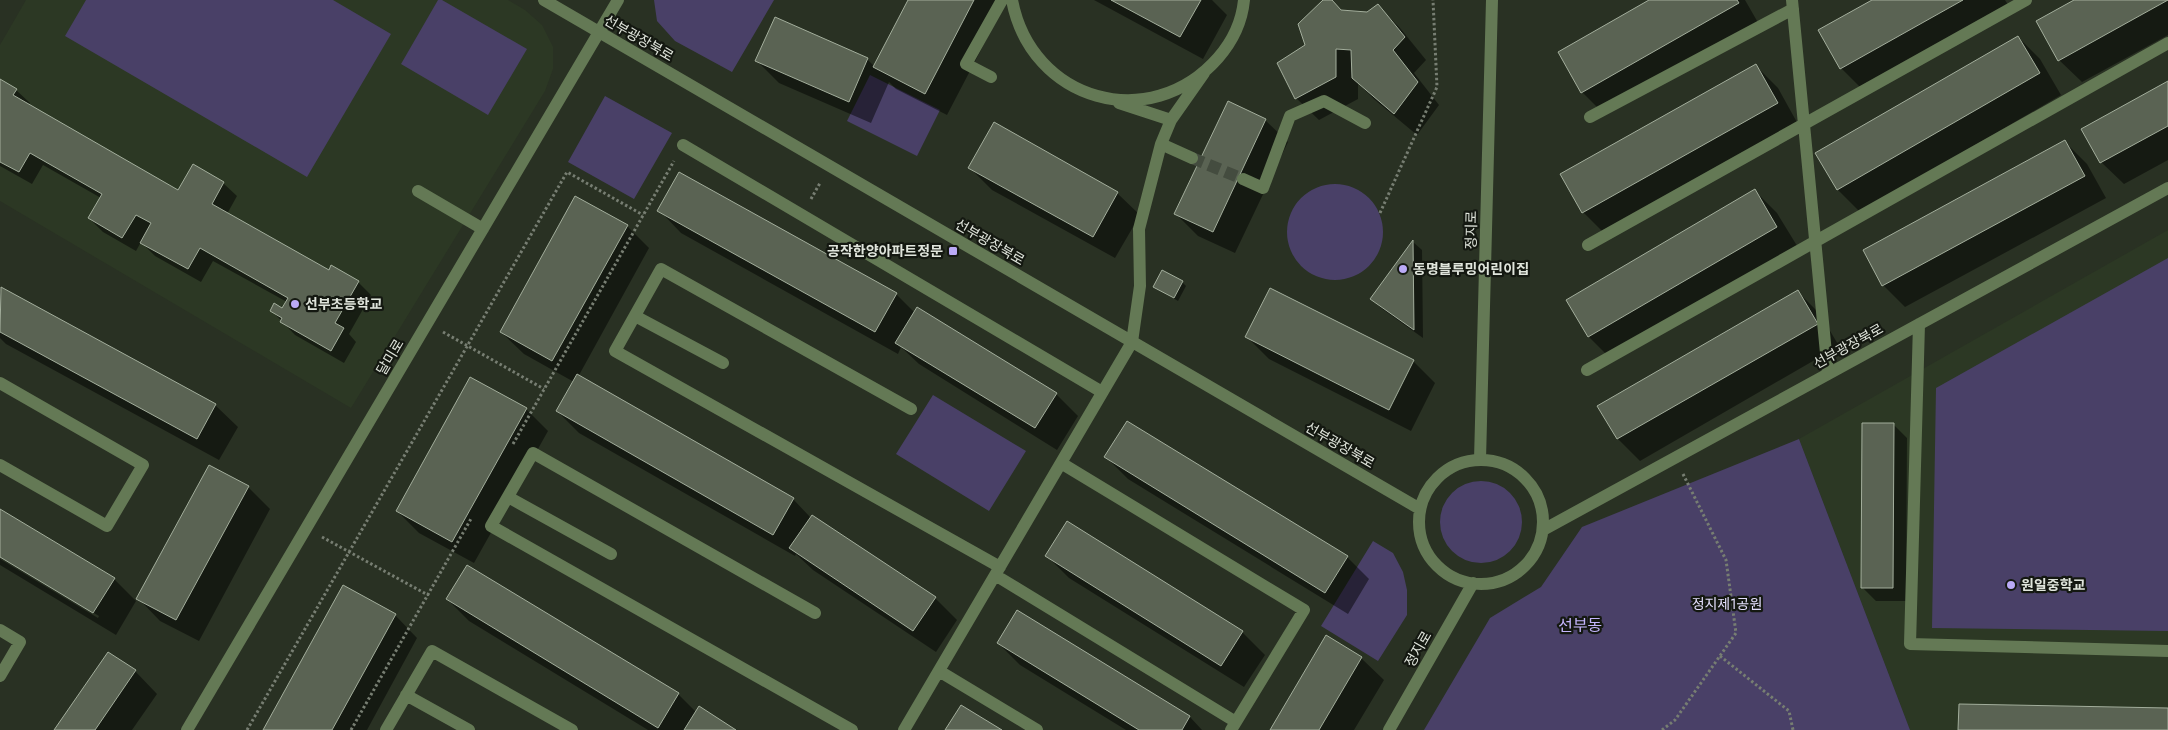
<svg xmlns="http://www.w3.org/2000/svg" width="2168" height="730" font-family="Jost,'Noto Sans KR',sans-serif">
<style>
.built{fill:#2c3824}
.green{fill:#494067}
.shadow{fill:#0007}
.building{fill:#5a6353;stroke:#a3ae9c}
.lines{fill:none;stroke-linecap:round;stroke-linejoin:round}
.minor-tunnel{stroke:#444c3f;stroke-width:12;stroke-dasharray:12 6;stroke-linecap:butt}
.path{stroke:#777e72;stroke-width:3;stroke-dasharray:2.5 2.5;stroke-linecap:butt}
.minor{stroke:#647955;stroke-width:12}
.poi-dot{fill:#baaaf6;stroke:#141811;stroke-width:2}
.labels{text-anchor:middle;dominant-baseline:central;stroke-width:4.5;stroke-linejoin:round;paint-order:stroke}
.street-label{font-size:14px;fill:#e0e5dc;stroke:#141811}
.poi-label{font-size:14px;font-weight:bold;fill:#e0e5dc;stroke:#141811;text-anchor:start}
.park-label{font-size:14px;fill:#e2ddfb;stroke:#141811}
.quarter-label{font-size:16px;fill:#c4b5fc;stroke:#141811}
</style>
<rect width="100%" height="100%" fill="#293123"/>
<!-- built -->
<path class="built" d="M26 0H508L525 10 542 25 553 47V69L545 91 351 408 0 201V45Z
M2168 230V730H1910L1799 439Z"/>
<!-- green -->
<path class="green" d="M86 0H333L391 34 307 177 65 36Z
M438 0H442L527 49 488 115 401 64Z
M654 0H774L732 72 675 41 657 21Z
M870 75 940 110 917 156 847 121Z
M605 96 672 133 634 199 568 162Z
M1287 232a48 48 0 1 1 96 0a48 48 0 1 1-96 0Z
M2168 258V631L1932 628 1936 388Z
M933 395 1026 451 989 511 896 454Z
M1799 439 1910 730H1424L1490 618 1541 587 1582 527Z
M1440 522a41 41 0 1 1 82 0a41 41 0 1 1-82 0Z
M1373 541 1393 553 1403 572 1407 590V615L1378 661 1321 626Z"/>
<!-- shadow -->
<path class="shadow" d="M909 0H1007L947 115 896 89 889 82 871 123 779 83 757 61 867 59 874 66Z
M1094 0H1212L1227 15 1203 59Z
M1325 0H1330L1341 11 1367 13 1378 6 1400 28 1426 60 1414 73 1439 105 1417 135 1375 100 1358 83V99L1319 120 1296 98 1279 63 1306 45Z
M1651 0H1745L1760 26 1605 115 1582 92 1560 52Z
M1874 0H2005L2010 8 1863 90 1841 68Z
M2077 0H2168V35L2082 82 2059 60Z
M2018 37 2040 59 2061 95 1860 212 1838 190Z
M1756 66 1778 88 1799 126 1605 234 1583 212Z
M0 80 16 90 30 103 28 105 179 191 223 183 237 196 227 214 329 272 358 282 371 295 349 334 356 342 344 363 295 335 272 311 283 309 287 302 213 261 201 282 155 256 141 242 136 251 103 232 89 218 101 198 43 165 32 184 0 166Z
M2168 83V160L2124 184 2101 162Z
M1265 120 1288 142 1235 253 1198 236 1176 214Z
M2065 142 2087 164 2106 198 1905 307 1883 285Z
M970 168 1117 193 1140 215 1115 258 992 190Z
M1755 191 1777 213 1799 249 1611 359 1589 337Z
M659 210 896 294 915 313 1056 394 1078 416 1057 450 919 364 901 347 898 354 681 233Z
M627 226 649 248 578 377 793 499 811 518 935 598 957 620 936 652 813 570 796 554 795 556 579 433 557 411 574 382 524 354 501 332Z
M1413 242 1422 250 1423 338 1381 308 1372 299Z
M1182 282 1186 286 1178 301 1154 286Z
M2 289 215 405 238 427 219 460 6 344 0 338V292Z
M1798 292 1820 314 1839 346 1640 461 1618 439 1599 406Z
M1247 337 1413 361 1435 383 1411 431 1269 359Z
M526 409 548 431 474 563 419 533 397 511Z
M1893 424 1907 438 1906 601H1876L1862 587Z
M1106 457 1347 557 1369 579 1348 614 1128 479Z
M248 487 270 509 199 641 160 621 138 598Z
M0 510 114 579 136 601 116 635 0 565V559L98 618 99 616 0 556Z
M1068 523 1242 632 1265 655 1244 687 1069 578 1047 556Z
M343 587 395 615 417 638 367 730H265Z
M447 599 678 694 697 713 734 730H648L469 621Z
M1017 612 1190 717 1202 730H1126L1020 665 998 643Z
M1361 658 1384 680 1354 730H1271Z
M135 671 157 694 132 730H55Z"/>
<!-- building -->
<path class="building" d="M908 0H974L925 94 873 67Z
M1111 0H1201L1180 37Z
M1323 0H1332L1341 10 1367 12 1378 4 1405 37 1393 50 1418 82 1394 114 1352 78 1351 50 1336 49V77L1295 99 1277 63 1305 45 1298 24Z
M1649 0H1737L1739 3 1581 93 1558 52Z
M1872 0H1963L1840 69 1818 30Z
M2074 0H2168L2058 61 2036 21Z
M775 17 868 58 849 102 755 61Z
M2018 36 2040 73 1837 190 1815 153Z
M1756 64 1778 103 1582 213 1560 174Z
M0 79 17 89 13 95 178 190 193 164 224 182 212 204 329 270 331 265 359 281 335 323 344 328 331 351 280 322 282 318 270 311 274 303 282 308 288 298 200 248 188 269 140 243 151 223 136 215 122 238 88 218 102 194 30 153 19 172 0 162Z
M2168 81V126L2100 163 2081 129Z
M1228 101 1266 119 1213 232 1174 214Z
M994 122 1118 192 1093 237 968 168Z
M2065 140 2085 176 1882 286 1863 250Z
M679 172 897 293 875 332 657 211Z
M1755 189 1777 227 1588 337 1566 300Z
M575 196 628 225 552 361 500 332Z
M1413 240 1414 330 1370 299Z
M1162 270 1183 281 1174 298 1153 287Z
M1 287 216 404 197 439 0 332Z
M1270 288 1414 360 1389 410 1245 337Z
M1798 290 1818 324 1617 439 1597 406Z
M917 307 1057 393 1035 428 895 343Z
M577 374 794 498 773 535 556 411Z
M470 377 527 408 452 542 396 511Z
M1127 421 1348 556 1325 593 1104 457Z
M1862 423H1894L1893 588H1861Z
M209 465 249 486 176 620 136 599Z
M0 509 115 578 93 613 0 557Z
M812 515 936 597 913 631 789 548Z
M1067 521 1243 631 1221 666 1045 556Z
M467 565 679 693 658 728 446 599Z
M343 585 396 614 332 730H263Z
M1017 610 1190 716 1182 730H1139L997 643Z
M1326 635 1362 657 1319 730H1270Z
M108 652 136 670 95 730H54Z
M1959 704 2168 708V730H1958Z
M961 705 1002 730H945Z
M699 706 736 730H684Z"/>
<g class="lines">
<!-- minor-tunnel -->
<path class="minor-tunnel" d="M1192 158 1243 179"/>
<!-- path -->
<path class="path" d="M811 199 820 183
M1380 213 1437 87 1433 0
M443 332 544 389
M513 444 674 161
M322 537 428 595
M1720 656 1789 711 1793 730
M247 730 567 172 643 215
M351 730 472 517
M1662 730 1675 720 1736 633 1726 560 1683 474"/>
<!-- minor -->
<path class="minor" d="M544 0 1420 509
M1012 0C1031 101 1150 135 1218 58 1232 42 1242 21 1244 0
M1792 0 1828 374
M991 77 966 64 1002 0
M1119 103 1171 120
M1590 117 1793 9
M1161 144 1192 158
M683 145 1102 392
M1243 179 1263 188 1290 116 1324 101 1365 123
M418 191 483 229
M1588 245 2026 0
M635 316 723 363
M1919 324 1910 644 2168 651
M1587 370 2168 43
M0 383 143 465 107 526 0 465
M911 409 661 269 615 351 1000 567
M1480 460 1492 0
M1419 522a62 62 0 1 1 124 0a62 62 0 1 1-124 0Z
M1061 463 1304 610 1231 730
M508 497 611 554
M1543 530 2168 188
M995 575 1236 722
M815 613 533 453 491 526 852 730
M0 630 20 642 0 676
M939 671 1037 730
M406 695 469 730
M187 730 618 0
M386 730 432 651 572 730
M904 730 1132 342 1140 286 1139 229 1161 144 1171 120 1204 73
M1389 730 1473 583"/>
</g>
<!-- markers -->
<g class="poi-dot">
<rect x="948" y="246" width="10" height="10" rx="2.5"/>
<circle cx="1403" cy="269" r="5"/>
<circle cx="295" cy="304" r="5"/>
<circle cx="2011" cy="585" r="5"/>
</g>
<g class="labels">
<!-- street labels -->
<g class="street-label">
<text transform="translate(639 38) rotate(30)">선부광장북로</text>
<text transform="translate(1471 230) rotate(-89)">정지로</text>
<text transform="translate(990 242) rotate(30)">선부광장북로</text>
<text transform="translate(1848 346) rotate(-29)">선부광장북로</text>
<text transform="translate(390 357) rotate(-59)">달미로</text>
<text transform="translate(1340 445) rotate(30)">선부광장북로</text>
<text transform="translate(1418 649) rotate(-60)">정지로</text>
</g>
<!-- poi labels -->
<g class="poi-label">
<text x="943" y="251" text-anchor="end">공작한양아파트정문</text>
<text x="1413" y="269">동명블루밍어린이집</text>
<text x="305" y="304">선부초등학교</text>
<text x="2021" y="585">원일중학교</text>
</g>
<!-- park labels -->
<g class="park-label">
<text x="1727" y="604">정지제1공원</text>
</g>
<!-- quarter labels -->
<g class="quarter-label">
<text x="1580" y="625">선부동</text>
</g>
</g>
</svg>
